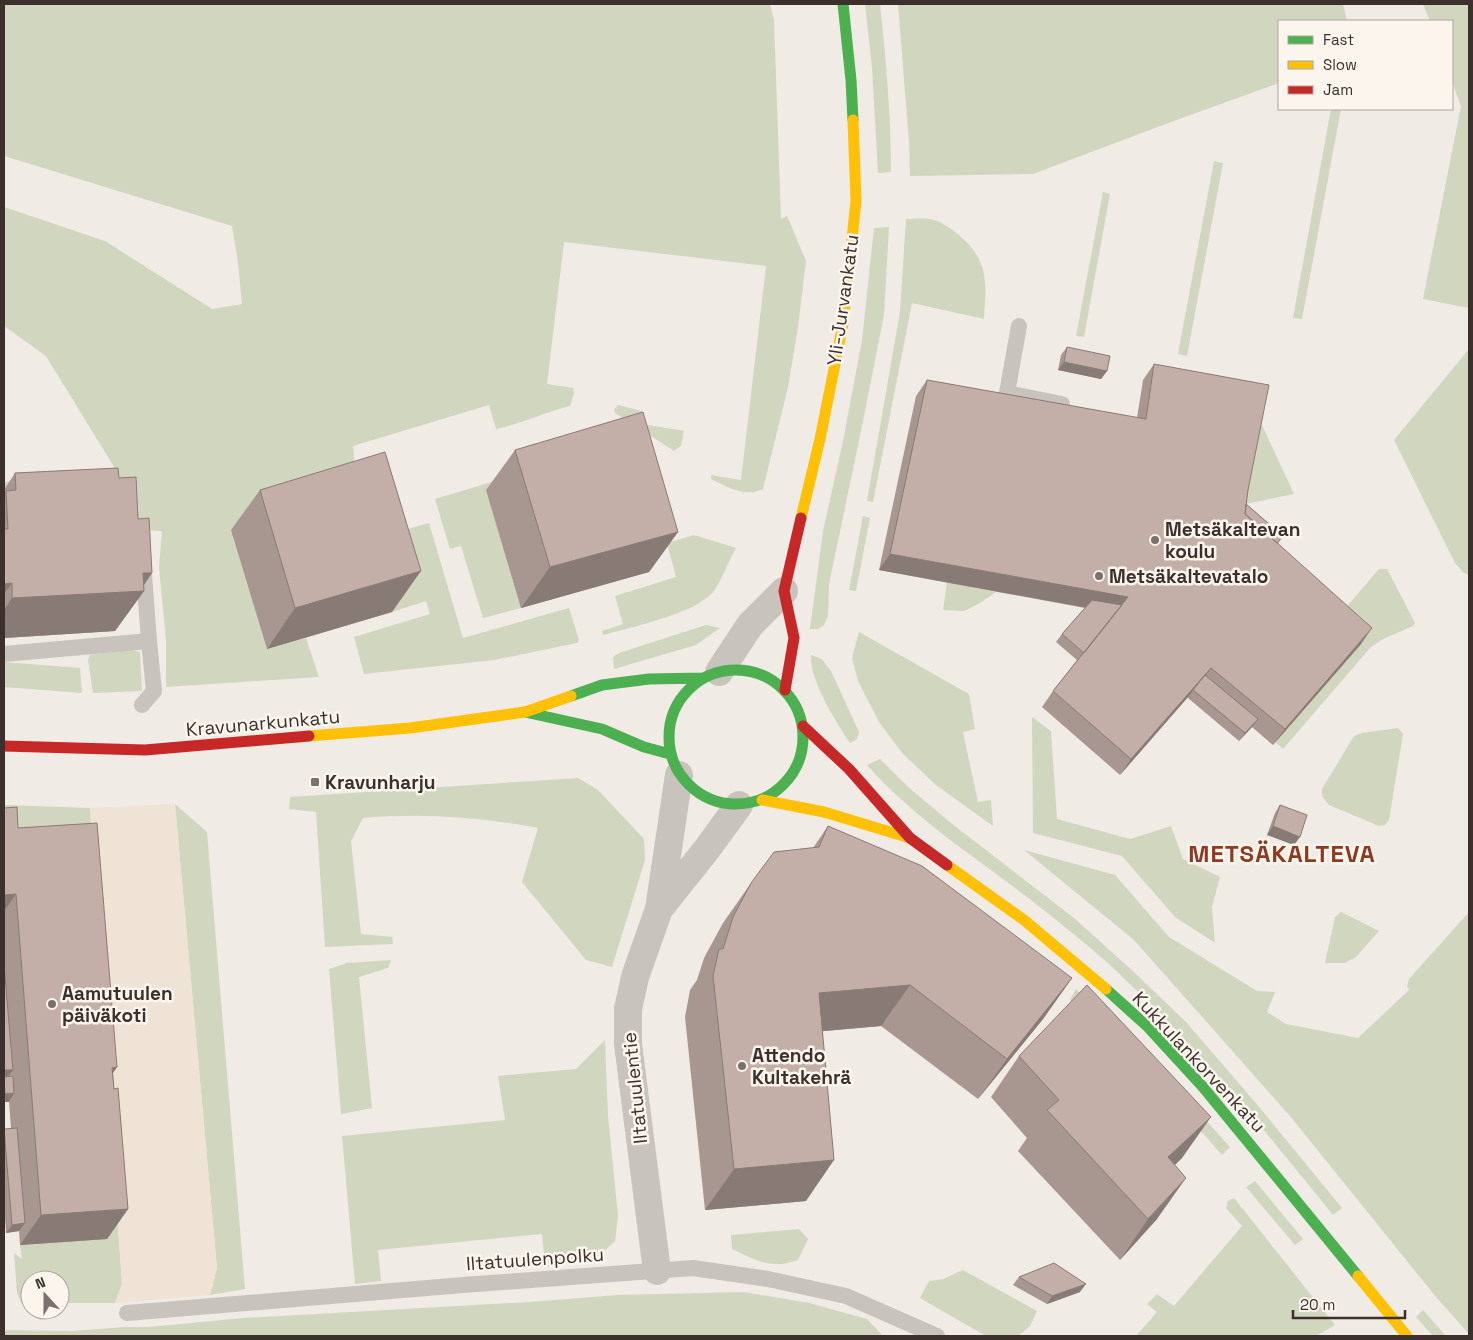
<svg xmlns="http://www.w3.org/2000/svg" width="1473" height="1340" font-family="'Space Grotesk',sans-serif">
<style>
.green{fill:#d1d6bf}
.plaza{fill:#eee3d5}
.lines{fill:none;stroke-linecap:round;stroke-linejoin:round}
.lane{stroke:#c9c3be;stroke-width:16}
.street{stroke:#c9c3be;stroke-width:28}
.fast{stroke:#4caf50;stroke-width:11}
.slow{stroke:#ffc107;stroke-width:11}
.jam{stroke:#c62828;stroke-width:11}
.wall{fill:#a89690}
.shaded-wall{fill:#887a75}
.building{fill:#c3afa7;stroke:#887a75}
.poi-dot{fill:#7a716c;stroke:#fbf5ee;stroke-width:2}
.labels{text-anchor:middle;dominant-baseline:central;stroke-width:5;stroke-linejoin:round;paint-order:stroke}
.street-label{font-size:19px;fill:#3b302b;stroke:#fbf5ee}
.poi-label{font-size:19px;font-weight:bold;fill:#3b302b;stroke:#fbf5ee;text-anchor:start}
.district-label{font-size:24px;font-weight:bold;letter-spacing:1px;fill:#8c3b22;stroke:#fbf5ee}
</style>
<rect width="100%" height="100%" fill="#f0ebe5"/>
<!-- green -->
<path class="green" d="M4 4H770L774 20 781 219 787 216 806 261 798 327 788 387 763 489C746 498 727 487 711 479V475L741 480 766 266 564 242 547 384 573 388 574 393 570 406C545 412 521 424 496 429L489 405 353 446 355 467 267 649 306 638 319 677 166 687V640L159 567 162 531 142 530 4 513V482L119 475 46 356 4 326V207L105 241 212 309 242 304 238 262 232 226 4 156Z
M865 4H880C886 60 891 115 891 172L878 173 872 68Z
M898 4H1343L1347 21H1279V83L1163 125 1033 174 910 176 909 142Z
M1423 4H1469V308L1423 299 1461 106 1452 82V21H1430Z
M1331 109H1341L1302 319 1293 318Z
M1214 161 1223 163 1187 356 1178 354Z
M1103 192 1110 194 1084 337 1076 336Z
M906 219C913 219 922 218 929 219 940 220 951 229 959 235 990 262 986 282 984 319L912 303 873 502 867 501 900 312Z
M889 227 884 315 861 431 829 584 828 616 824 625 818 629H810L823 531 843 441 862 340 874 228Z
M1469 349V575L1464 573 1455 563 1394 440Z
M618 405 642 411 641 424 684 431 681 446 674 451 615 413 614 410Z
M1255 410 1294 494 1236 506Z
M545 466 521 608 483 618 461 546 450 549 435 499Z
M357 493 377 538 429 523 463 638 569 608 579 640 577 643 494 660 364 674 354 637 430 614 426 601 392 612Z
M863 516 870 518 856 591 849 590Z
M694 535 736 548C729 560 721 582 713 592 695 614 631 627 603 635L602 631 623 624 615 596 676 577 667 543Z
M1379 569H1387L1415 623 1413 626 1383 639 1371 647 1283 749 1275 742 1342 612Z
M947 582 996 592 980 603 964 611 943 610Z
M706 625 720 628 696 645 614 669 613 657 619 653Z
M859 632 969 694 975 729 963 732 978 802 991 800 993 826 936 785 903 754 879 722 858 681 852 658Z
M128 649 140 652 142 691 93 693 88 660 90 655Z
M811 655 822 659 831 671 859 732 857 739 850 743C837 723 809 680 811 655Z
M4 662 80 668 82 693 4 687Z
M1032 717 1051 731 1057 819 1130 839 1171 826 1183 859 1220 877 1212 907 1215 943 1175 917 1122 856 1033 833Z
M1398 728 1403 734 1389 820 1385 825 1379 826 1329 805 1322 796V789L1354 736 1362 733Z
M880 759 907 786 951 823 1074 918 1135 973 1186 1022 1255 1102 1342 1208 1333 1215C1270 1137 1207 1058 1134 988 1121 976 1109 963 1095 952 1073 933 1050 915 1027 897 972 855 914 818 867 765Z
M578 778 598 790 644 839 645 860 612 967 586 960 522 882 538 828C480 817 422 813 363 818L351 841 361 934 392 937 393 944 325 947 316 812 289 809 290 797Z
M175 804 207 832 245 1289 210 1295 217 1268Z
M4 805 90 808 95 877 4 858Z
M1024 850 1115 875 1169 937 1257 991 1275 992 1267 1012 1286 1024 1358 1038 1410 989 1407 987 1409 979 1469 912V1334L1436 1297 1290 1116 1134 940Z
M1341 912 1379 931 1356 957 1345 963H1325L1335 917Z
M391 960 388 968 359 977 372 1108 341 1114 329 969 347 963Z
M1076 989C1131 1038 1181 1092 1230 1147L1222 1155 1160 1085 1119 1043 1070 1000Z
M605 1040 608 1116 618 1216 615 1241 599 1256 545 1267 542 1234 378 1250 381 1281 355 1284 342 1136 505 1120 498 1076 576 1069Z
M108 1092 122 1284 115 1303H60V1280H30V1303H21L17 1293 14 1253 22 1259 20 1245 102 1239Z
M1255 1181 1303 1239 1295 1245 1246 1187Z
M1234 1198 1335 1325 1316 1336H1136L1157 1312 1147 1304 1157 1294 1174 1306 1242 1226 1226 1208 1228 1201Z
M799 1229 808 1239 798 1260C771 1270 756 1260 732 1249L731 1235Z
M963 1270 1037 1311 1030 1326 1018 1336H986L920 1298 929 1281 943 1279Z
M744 1292 809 1303 867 1319 883 1336H4V1330L73 1331 124 1327H149L243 1318 530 1302 617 1295Z
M1423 1310 1446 1336H1433L1416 1317Z"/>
<!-- plaza -->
<path class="plaza" d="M175 804 217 1268 210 1295 115 1303 122 1284 90 808Z"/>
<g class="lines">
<!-- lane -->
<path class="lane" d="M1019 326 1007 393 1062 404
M143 561 149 641
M4 654 149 641 154 691 142 705
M127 1313 463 1285 693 1268 768 1279 846 1296 937 1336"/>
<!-- street -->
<path class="street" d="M719 672 750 625 784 591
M660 908 707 849 739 805
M657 1271 628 1044V1009L635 977 659 909 679 775"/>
<!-- fast -->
<path class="fast" d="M843 4 851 80 853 120
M669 737a67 67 0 1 1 134 0a67 67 0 1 1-134 0Z
M571 696 602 685 649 679 703 678
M525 712 602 729 644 747 670 754
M1106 989 1148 1027 1203 1087 1358 1276"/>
<!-- slow -->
<path class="slow" d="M801 518 820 439 843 324 856 201 853 120
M309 736 410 728 525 712 571 696
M762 800 824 812 910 838
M947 865 1024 920 1106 989
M1358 1276 1407 1336"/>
<!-- jam -->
<path class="jam" d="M785 690 794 638 784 591 801 518
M803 726 849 769 910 838 947 865
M4 746 145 750 309 736"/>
</g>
<!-- wall -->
<path class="wall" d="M1067 347 1107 371 1101 379 1058 370 1061 355Z
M1154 364 1248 490 1246 504 1283 536 1278 543 1361 644 1273 745 1252 727 1239 741 1188 698V697L1120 775 1042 707 1053 691 1077 660 1056 642 1062 634 1085 608 879 570 916 396 927 380 1137 418 1143 380Z
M515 450 678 532 649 572 521 608 486 490Z
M15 473 119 478 138 519 144 591 115 631 4 638V490Z
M260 490 392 612 267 649 231 530Z
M1280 805 1294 845 1267 835 1275 813Z
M4 808 18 828 117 1067 113 1073 114 1089 128 1209 107 1239 20 1245 19 1231 6 1233 4 1203V1129H11L9 1101 4 1102Z
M828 826 1072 978 1043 1019 978 1099 881 1026 823 1031 806 1201 705 1210 685 1017 690 990 697 980 704 958 723 923 751 883 813 848Z
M1019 1056 1182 1158 1175 1165 1157 1219 1120 1260 1018 1151 1027 1138 991 1097Z
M1019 1277 1080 1292 1047 1304 1013 1285Z"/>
<!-- shaded-wall -->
<path class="shaded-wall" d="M1064 362 1107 371 1101 379 1058 370Z
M678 532 649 572 521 608 550 567Z
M890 554 1128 597 1116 613 879 570Z
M421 571 392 612 267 649 295 608Z
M143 573H152L140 591H144L115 631 4 638V610L12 598Z
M12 583 4 594V584Z
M1372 628 1361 644 1273 745 1285 729Z
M1211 668 1200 684 1193 690 1188 697 1120 775 1131 759Z
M1258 719 1252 727 1239 741 1245 733Z
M1273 826 1300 837 1294 845 1267 835Z
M16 894 4 911V895Z
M1072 978 1043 1019 978 1099 1007 1059Z
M910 985 881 1026 791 1034 819 993Z
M117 1067 96 1097 112 1068Z
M4 1070H13L7 1078H4Z
M14 1093 9 1102H4V1096L5 1094Z
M1211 1117 1182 1158 1139 1197 1168 1157Z
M834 1160 806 1201 705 1210 734 1169Z
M1186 1178 1157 1219 1120 1260 1148 1219Z
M128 1209 107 1239 20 1245 41 1215Z
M25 1223 19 1231 6 1233 12 1225Z
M1086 1284 1080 1292 1047 1304 1052 1296Z"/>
<!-- building -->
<path class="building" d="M1067 347 1110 356 1107 371 1064 362Z
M1154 364 1269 385 1248 490 1245 514 1372 628 1285 729 1211 668 1131 759 1053 691 1128 597 890 554 927 380 1146 419Z
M643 412 678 532 550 567 515 450Z
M385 452 421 571 295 608 260 490Z
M118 468 119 478 136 477 138 519 149 518 152 573H143L144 591 12 598V583L4 584V529H8L6 491 16 490 15 473Z
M1246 504 1283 536 1277 543 1245 514Z
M1092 600 1122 605 1084 653 1062 634Z
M1205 675 1258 719 1245 733 1193 690Z
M1280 805 1307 815 1300 837 1273 826Z
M17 807 18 828 97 823 117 1067 112 1068 114 1089 118 1088 128 1209 41 1215 16 894 4 895V808Z
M828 826 922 866 1072 978 1007 1059 910 985 819 993 834 1160 734 1169 713 976 719 949H723L733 917 751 883 774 852 819 847Z
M4 965 13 1070H4Z
M1087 985 1211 1117 1168 1157 1186 1178 1148 1219 1047 1110 1059 1100 1019 1056Z
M13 1076 14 1093 5 1094 4 1077Z
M17 1128 25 1223 12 1225 4 1129Z
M1054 1263 1086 1284 1052 1296 1019 1277Z"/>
<!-- markers -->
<g class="poi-dot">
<circle cx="1155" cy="540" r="5"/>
<circle cx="1099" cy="576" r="5"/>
<rect x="310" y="777" width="10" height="10" rx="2.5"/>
<circle cx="52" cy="1004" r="5"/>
<circle cx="742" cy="1066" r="5"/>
</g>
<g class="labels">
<!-- street labels -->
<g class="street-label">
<text transform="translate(843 300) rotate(-82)">Yli-Jurvankatu</text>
<text transform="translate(263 723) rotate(-5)">Kravunarkunkatu</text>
<text transform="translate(1199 1062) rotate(47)">Kukkulankorvenkatu</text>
<text transform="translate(635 1088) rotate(-96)">Iltatuulentie</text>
<text transform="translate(535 1259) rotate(-4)">Iltatuulenpolku</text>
</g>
<!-- poi labels -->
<g class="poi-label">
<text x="1165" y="529">Metsäkaltevan<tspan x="1165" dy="22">koulu</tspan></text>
<text x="1109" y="576">Metsäkaltevatalo</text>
<text x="325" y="782">Kravunharju</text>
<text x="62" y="993">Aamutuulen<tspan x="62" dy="22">päiväkoti</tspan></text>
<text x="752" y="1055">Attendo<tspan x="752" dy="22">Kultakehrä</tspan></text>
</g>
<!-- district labels -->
<g class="district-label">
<text x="1282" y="853">METSÄKALTEVA</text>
</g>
</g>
<!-- border -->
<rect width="1473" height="1340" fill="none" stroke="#3b302b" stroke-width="10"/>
<!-- legend -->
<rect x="1278" y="20" width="175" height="90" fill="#fbf5ee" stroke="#aea6a0"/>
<rect x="1288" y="36" width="25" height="8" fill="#4caf50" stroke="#aea6a0"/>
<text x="1323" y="45" font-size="15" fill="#3b302b">Fast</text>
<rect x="1288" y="61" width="25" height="8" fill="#ffc107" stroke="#aea6a0"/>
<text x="1323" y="70" font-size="15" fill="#3b302b">Slow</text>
<rect x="1288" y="86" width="25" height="8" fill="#c62828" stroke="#aea6a0"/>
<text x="1323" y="95" font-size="15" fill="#3b302b">Jam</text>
<!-- north arrow -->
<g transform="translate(45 1295) rotate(339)"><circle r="24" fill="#fbf5ee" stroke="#aea6a0"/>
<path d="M0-4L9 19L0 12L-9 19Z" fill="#7a716c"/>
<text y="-8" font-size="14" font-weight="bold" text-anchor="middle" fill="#3b302b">N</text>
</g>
<!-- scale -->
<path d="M1293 1310v8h112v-8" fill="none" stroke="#3b302b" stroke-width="2.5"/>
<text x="1300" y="1310" font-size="15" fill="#3b302b" stroke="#fbf5ee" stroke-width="4" paint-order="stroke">20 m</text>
</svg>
